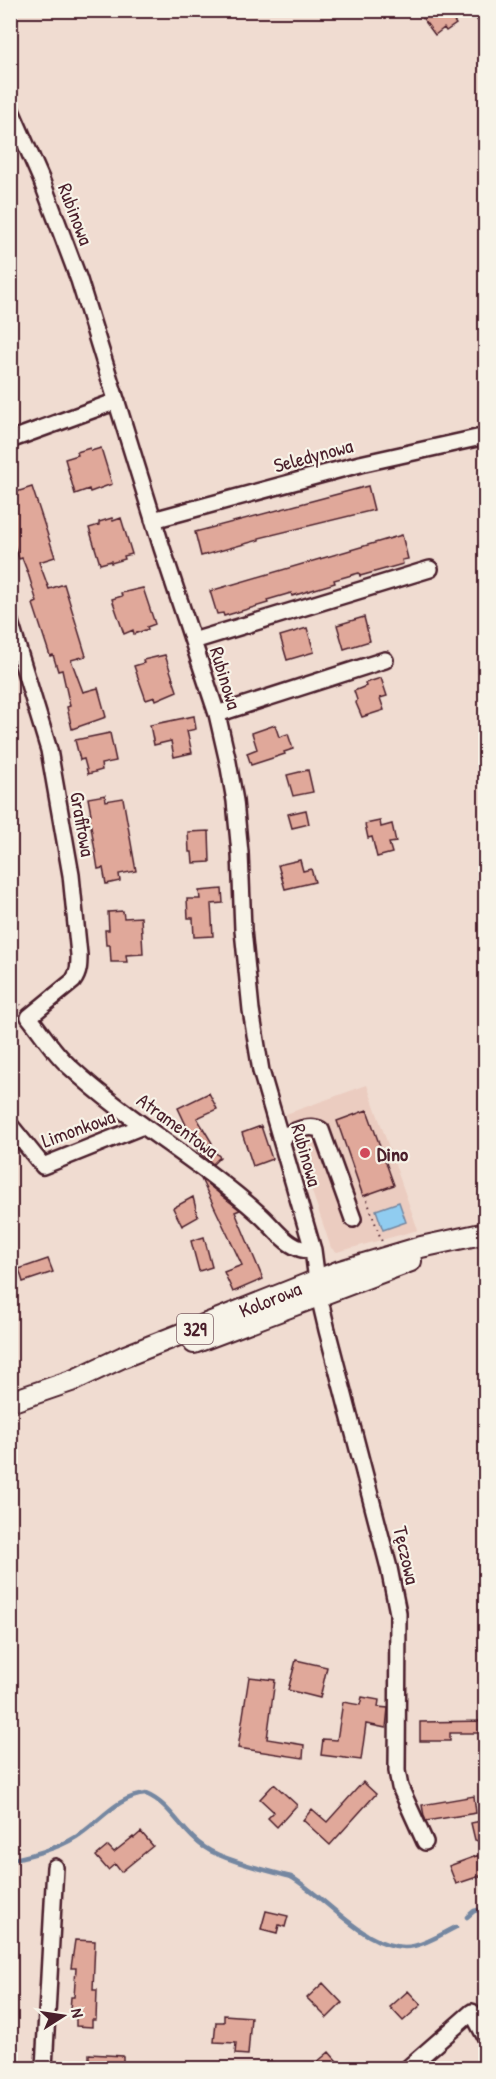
<svg xmlns="http://www.w3.org/2000/svg" width="496" height="2079" font-family="'Patrick Hand',sans-serif">
<style>
.built{fill:#ebccc0}
.water{fill:#90ccf0;stroke:#7487a1;stroke-width:1.5}
.lines{fill:none;stroke-linecap:round;stroke-linejoin:round}
.stream{stroke:#7487a1;stroke-width:4.5}
.building{fill:#e0a89a;stroke:#4a1f2b;stroke-width:1.5}
.minor-casing{stroke:#4a1f2b;stroke-width:20}
.major-casing{stroke:#4a1f2b;stroke-width:24}
.path{stroke:#4a1f2b;stroke-width:2;stroke-dasharray:1.5 4.5;stroke-linecap:butt}
.minor{stroke:#f7f3e8;stroke-width:15}
.major{stroke:#f7f3e8;stroke-width:20}
.poi-dot{fill:#d1495b;stroke:#f7f3e8;stroke-width:2}
.labels{text-anchor:middle;dominant-baseline:central;stroke-width:4.5;stroke-linejoin:round;paint-order:stroke}
.shield{fill:#f7f3e8;stroke:#7e5f64;stroke-width:1.5}
.shield-label{font-size:18px;font-weight:bold;fill:#4a1f2b}
.street-label{font-size:20px;fill:#4a1f2b;stroke:#f7f3e8}
.poi-label{font-size:20px;font-weight:bold;fill:#4a1f2b;stroke:#f7f3e8;text-anchor:start}
</style>
<rect width="100%" height="100%" fill="#f0dcd1"/>
<filter id="ink" filterUnits="userSpaceOnUse"><feTurbulence type="fractalNoise" baseFrequency=".0167" numOctaves="2"/><feDisplacementMap in="SourceGraphic" scale="12" xChannelSelector="R" yChannelSelector="G"/><feConvolveMatrix kernelMatrix="1 2 1 2 8 2 1 2 1" color-interpolation-filters="sRGB"/></filter>
<g filter="url(#ink)">
<!-- built -->
<path class="built" d="M367 1085 418 1230 337 1252 331 1248 286 1114Z"/>
<!-- water -->
<path class="water" d="M399 1202 406 1222 383 1230 376 1210Z"/>
<g class="lines">
<!-- stream -->
<path class="stream" d="M10 1860C32 1855 57 1849 76 1837 100 1822 117 1796 146 1794 171 1804 182 1833 204 1847 222 1860 269 1871 291 1877 327 1897 369 1955 414 1946 428 1943 442 1934 456 1927
M467 1917 474 1911 478 1910 486 1914"/>
</g>
<!-- building -->
<path class="building" d="M429 10H467L453 20 456 24 446 31 444 28 435 35 421 16Z
M90 448 91 451 101 448 112 484 90 492 89 489 75 494 65 459 78 455 77 452Z
M368 486 374 510 259 538V540L201 556 195 532Z
M32 487 55 557 39 562 49 589 64 584 86 656 71 660 83 692 98 688 106 717 72 729 67 707 70 706 62 670 58 671 53 655 50 656 33 604 37 602 28 573 22 558 19 559 10 531V494Z
M112 518 113 521 121 518 132 554 124 556 125 559 111 563V561L100 564 89 528 99 525V522Z
M402 535 408 559 402 560 403 564 360 576 359 573 334 580 335 583 292 596 291 593 267 600 268 603 224 616 223 613 217 614 210 591Z
M143 588 155 624 147 627 148 629 134 634 133 630 124 634 112 599 122 596 121 593Z
M364 617 370 641 344 649 337 625Z
M307 628 314 652 287 660 280 636Z
M165 655 177 691 156 700 155 697 146 700 134 666 144 663 143 660Z
M381 678 387 696 380 698 384 710 362 717 356 703 357 700 354 691 366 686 365 683Z
M194 716 196 729 187 731 192 753 174 757 171 741 154 745 150 725Z
M275 725 279 737 288 734 293 749 284 752 285 754 251 765 247 753 257 749 252 733Z
M110 733 116 761 101 764 102 770 88 774 84 759 80 760 75 740Z
M308 770 313 792 293 796 287 775Z
M105 795 106 801 123 798 136 871 119 874 120 881 106 884 103 868 98 869 89 814H91L88 798Z
M306 810 309 824 292 828 288 814Z
M380 821 381 827 392 824 396 842 389 843 392 853 377 857 372 837 368 838 365 824Z
M209 831 210 862 193 863 192 852H189L188 832Z
M300 860 303 871 311 869 315 882 285 889 278 865Z
M222 889 223 903 211 904 213 936 194 937 193 918H188L187 899H200L199 891Z
M123 911 124 918 141 917 143 954 126 955 127 962H111L110 945H106L105 930H109L108 912Z
M209 1093 217 1109 197 1118 212 1143 208 1145 220 1157 213 1164 198 1151 183 1127 186 1125 178 1108Z
M367 1110 394 1185 363 1196 337 1121Z
M261 1126 272 1159 253 1166 242 1133Z
M201 1179 240 1210 235 1212 263 1279 233 1292 224 1272 242 1265Z
M193 1197 198 1217 182 1226 173 1208Z
M204 1237 212 1267 199 1271 191 1241Z
M48 1259 53 1272 23 1282 19 1269Z
M296 1660 327 1667 320 1698 288 1690Z
M249 1677 275 1680 267 1739 304 1745 303 1758 238 1748Z
M362 1697 379 1700 378 1707 388 1708 386 1728 366 1724 361 1760 321 1755 323 1739 337 1740 343 1702 360 1705Z
M486 1721V1733H450V1741H420V1722Z
M363 1782 376 1794 330 1845 303 1820 312 1809 327 1822Z
M274 1784 297 1805 277 1827 268 1818 274 1812 260 1799Z
M474 1796 476 1813 426 1821 424 1816 422 1805Z
M486 1820V1844L475 1840 471 1823Z
M141 1832 153 1846 121 1872 115 1864 108 1870 96 1856 108 1846 114 1852 133 1837 134 1838Z
M479 1855 486 1874 456 1884 449 1866Z
M266 1911 288 1916 285 1927 279 1925 277 1933 261 1929Z
M75 1940 95 1941 93 1990H97L96 2020H92V2027L76 2026V2019L73 2018V2011L70 2010 71 1997H74L76 1968H71Z
M323 1983 342 2003 327 2018 307 1998Z
M408 1991 421 2005 403 2021 390 2007Z
M224 2015 251 2017 248 2055 235 2054 236 2043 214 2042 216 2022H224Z
M329 2052 343 2068H310Z
M89 2054 123 2056V2068H89Z"/>
<g class="lines">
<defs>
<path id="minor" d="M481 10 486 16
M10 108 41 179 79 280 162 548 217 714 228 762 235 801 240 853 243 930 251 1010 261 1071 313 1250 319 1296 327 1330 389 1568 398 1613 397 1771 400 1787 425 1842
M10 440 117 401
M153 520 360 464 486 436
M10 622 49 750 71 875 79 955C79 965 79 973 73 981L29 1017C42 1033 54 1053 70 1067 128 1121 199 1160 258 1213 275 1227 288 1252 313 1250
M193 641 430 569
M217 714 385 660
M10 1125 43 1166 143 1126
M280 1137C292 1133 308 1123 321 1130L353 1219
M44 2068 55 1867
M408 2068 472 2012 486 2038"/>
<path id="major" d="M194 1343 411 1261
M10 1402 74 1380 123 1357 340 1271 421 1247 486 1233"/>
</defs>
<!-- minor casing -->
<use href="#minor" class="minor-casing"/>
<!-- major casing -->
<use href="#major" class="major-casing"/>
<!-- path -->
<path class="path" d="M10 990 21 1005
M367 1200 382 1242"/>
<!-- minor -->
<use href="#minor" class="minor"/>
<!-- major -->
<use href="#major" class="major"/>
</g>
</g>
<!-- markers -->
<circle class="poi-dot" cx="365" cy="1153" r="6"/>
<g class="labels">
<!-- shield labels -->
<rect class="shield" x="177" y="1314" width="36" height="30" rx="4.5"/>
<g class="shield-label">
<text x="195" y="1329">329</text>
</g>
<!-- street labels -->
<g class="street-label">
<text transform="translate(76 214) rotate(69)">Rubinowa</text>
<text transform="translate(313 455) rotate(-15)">Seledynowa</text>
<text transform="translate(226 678) rotate(73)">Rubinowa</text>
<text transform="translate(83 824) rotate(80)">Grafitowa</text>
<text transform="translate(178 1125) rotate(36)">Atramentowa</text>
<text transform="translate(78 1128) rotate(-20)">Limonkowa</text>
<text transform="translate(307 1155) rotate(74)">Rubinowa</text>
<text transform="translate(270 1299) rotate(-22)">Kolorowa</text>
<text transform="translate(407 1555) rotate(77)">Tęczowa</text>
</g>
<!-- poi labels -->
<g class="poi-label">
<text x="377" y="1153">Dino</text>
</g>
</g>
<!-- margin -->
<rect width="496" height="2079" fill="none" stroke="#f7f3e8" stroke-width="36"/>
<rect x="18" y="18" width="460" height="2043" fill="none" stroke="#4a1f2b" stroke-width="2" filter="url(#ink)"/>
<!-- north arrow -->
<g transform="translate(63 2016) rotate(78)" stroke="#f7f3e8" stroke-width="4.5" paint-order="stroke">
<path d="M0-4.5L10 22L0 15L-10 22Z" fill="#4a1f2b"/>
<text y="-9" font-size="16" font-weight="bold" text-anchor="middle" fill="#4a1f2b">N</text>
</g>
</svg>
